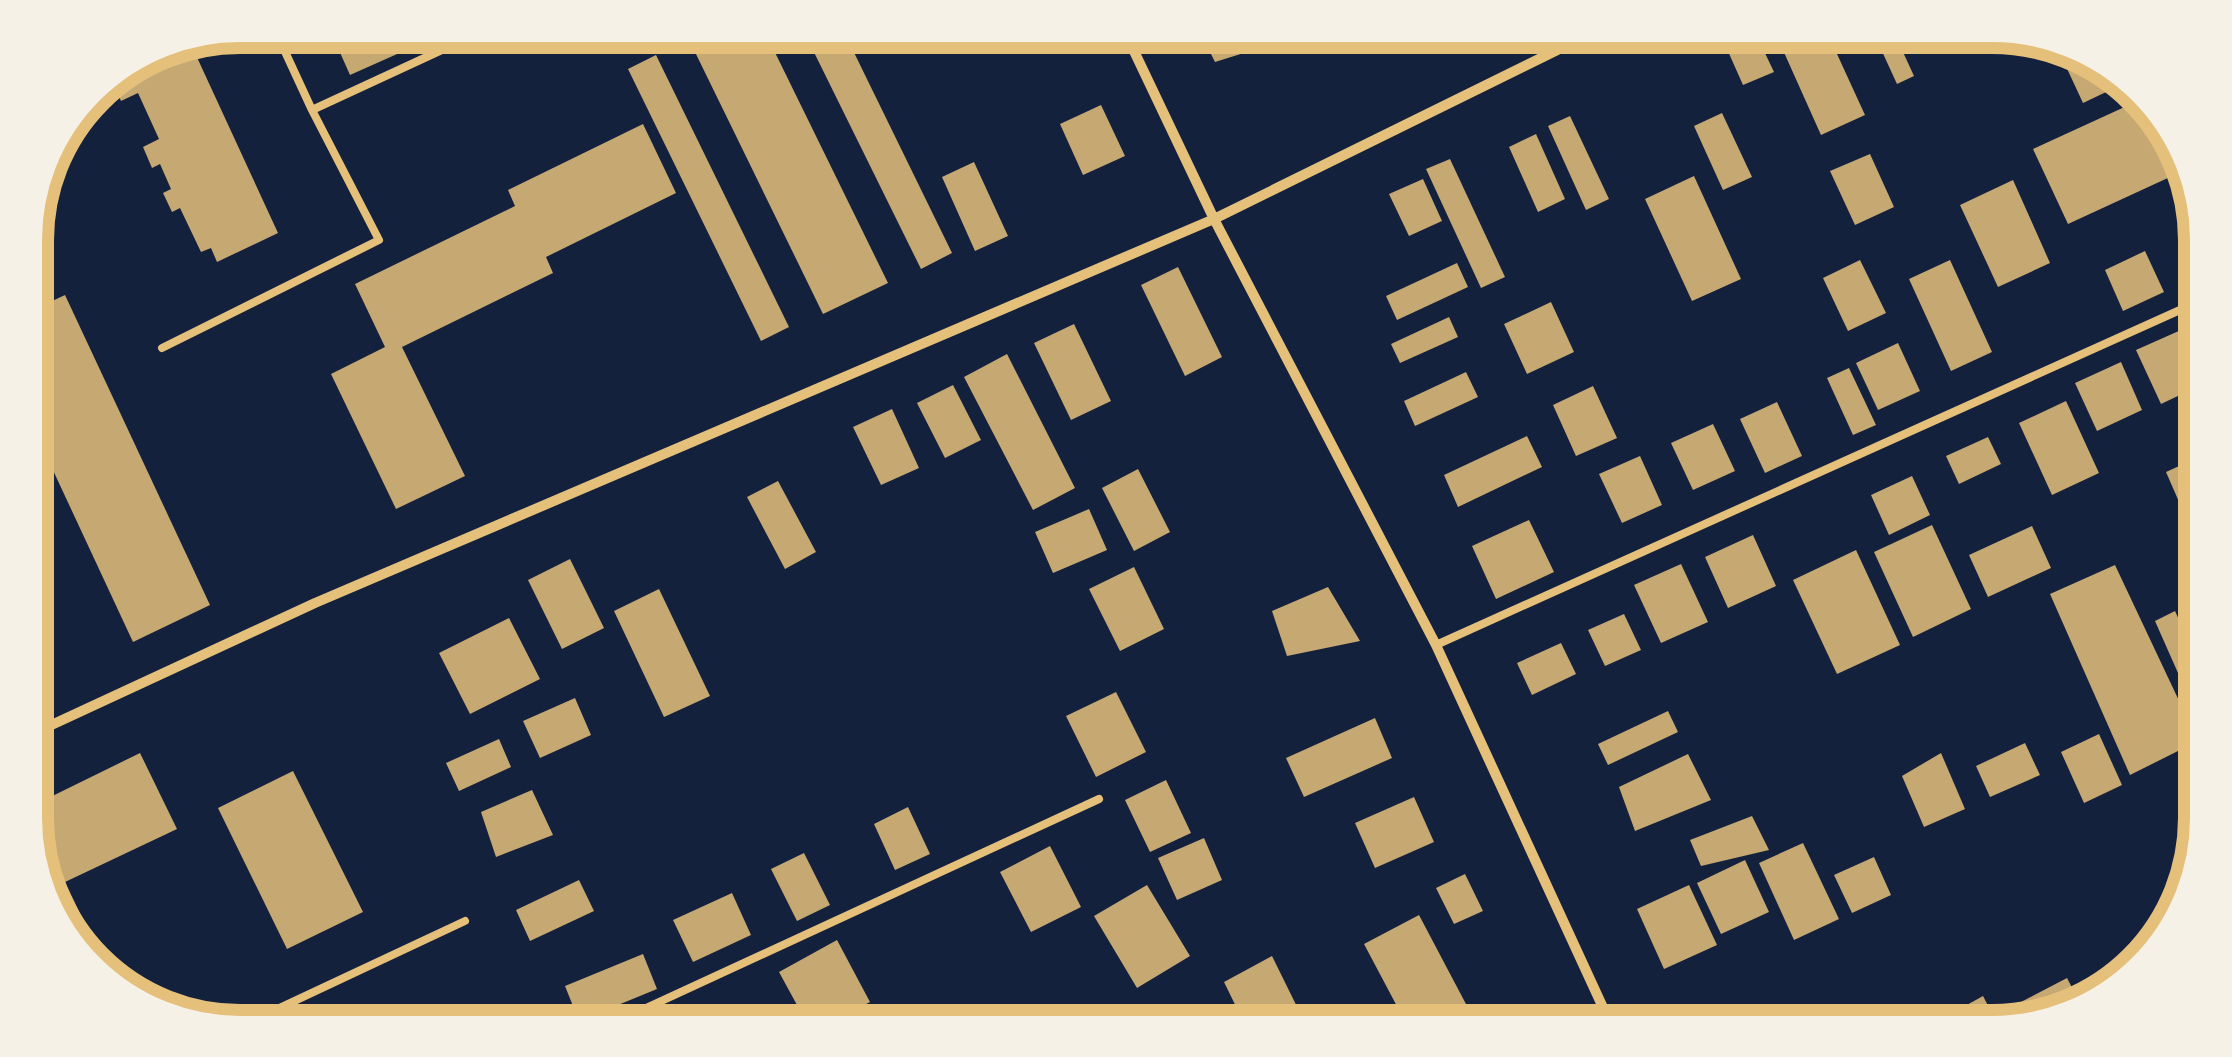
<svg xmlns="http://www.w3.org/2000/svg" width="2232" height="1057" font-family="'Nunito Sans',sans-serif">
<style>
.building{fill:#c6a872}
.lines{fill:none;stroke-linecap:round;stroke-linejoin:round}
.service{stroke:#e5c07b;stroke-width:8}
.minor{stroke:#e5c07b;stroke-width:10}
.rim{fill:none;stroke:#e5c07b;stroke-width:12}
</style>
<rect width="100%" height="100%" fill="#14213d"/>
<!-- building -->
<path class="building" d="M330 30H451L350 75Z
M735 30H764L888 283 823 314 694 50Z
M803 30H843L952 253 921 269Z
M1199 30H1255L1263 47 1215 62Z
M1743 30H1754L1774 72 1743 85 1723 40Z
M1774 30H1826L1865 115 1821 135Z
M1851 30H1882L1857 42Z
M1897 39 1914 76 1897 84 1880 47Z
M189 40 278 233 217 262 211 248 201 252 180 208 172 212 163 193 171 189 160 164 152 168 143 147 159 139 138 93 121 101 110 77 160 46Z
M2081 52 2123 84 2083 103 2063 60Z
M656 55 789 327 761 341 628 69Z
M2142 99 2158 112 2183 171 2068 224 2033 149Z
M1101 105 1125 156 1083 175 1060 124Z
M1722 113 1752 177 1723 190 1694 126Z
M1570 116 1609 199 1586 210 1548 126Z
M643 124 676 193 546 257 553 273 402 347 465 476 396 509 331 374 385 347 355 284 515 206 508 190Z
M1536 134 1565 199 1538 212 1509 147Z
M1870 154 1894 207 1855 225 1830 171Z
M1450 159 1505 277 1481 288 1426 169Z
M974 162 1008 236 975 251 942 177Z
M1694 176 1741 279 1692 301 1645 199Z
M1423 179 1442 221 1409 236 1389 194Z
M2013 180 2050 263 1998 287 1960 205Z
M2145 251 2164 292 2123 311 2105 270Z
M1860 260 1886 313 1848 331 1823 278Z
M1950 260 1992 352 1951 371 1909 279Z
M1457 263 1468 287 1397 320 1386 296Z
M1178 267 1222 357 1185 376 1141 285Z
M65 295 210 605 133 642 31 423V311Z
M1551 302 1574 352 1527 374 1504 324Z
M1449 317 1458 337 1400 363 1391 344Z
M2199 322 2201 385 2161 404 2136 350Z
M1074 324 1111 401 1071 420 1034 343Z
M1898 343 1920 391 1878 410 1856 363Z
M1007 354 1075 488 1033 510 964 377Z
M2121 362 2142 410 2097 431 2075 383Z
M1849 368 1876 425 1853 435 1827 378Z
M1466 372 1478 397 1415 426 1404 401Z
M953 385 981 440 945 458 917 403Z
M1593 386 1617 438 1576 456 1553 405Z
M2066 401 2099 473 2052 495 2019 423Z
M1777 402 1802 456 1765 473 1740 419Z
M892 409 919 468 881 485 853 427Z
M1713 424 1735 471 1693 490 1671 443Z
M1527 436 1542 467 1458 507 1444 475Z
M1988 437 2001 464 1959 484 1946 456Z
M1640 456 1662 505 1622 523 1599 474Z
M2201 456V503L2183 511 2166 472Z
M1138 469 1170 532 1134 551 1102 488Z
M1912 476 1930 515 1889 535 1871 495Z
M778 481 816 552 785 569 747 497Z
M1089 509 1107 550 1053 573 1035 532Z
M1529 520 1554 572 1496 599 1472 546Z
M1932 525 1971 609 1913 637 1874 552Z
M2032 526 2051 568 1988 597 1969 555Z
M1753 535 1776 586 1728 608 1705 557Z
M1856 550 1900 645 1837 674 1793 580Z
M570 559 604 628 562 649 528 580Z
M1681 564 1708 622 1661 643 1634 585Z
M2115 565 2198 741 2130 775 2050 594Z
M1134 567 1164 629 1120 651 1089 589Z
M1328 587 1360 641 1287 656 1272 611Z
M659 589 710 696 664 717 614 611Z
M2175 611 2199 663 2178 673 2155 621Z
M1624 614 1641 650 1605 666 1588 630Z
M509 618 540 679 470 714 439 653Z
M1561 643 1576 674 1532 695 1517 663Z
M1116 692 1146 752 1096 777 1066 716Z
M575 698 591 735 540 758 523 721Z
M1668 711 1678 732 1608 765 1598 744Z
M1375 718 1392 758 1304 797 1286 758Z
M2099 734 2122 785 2084 803 2061 752Z
M499 739 511 767 459 791 446 763Z
M2025 743 2040 775 1990 797 1976 766Z
M140 753 177 829 65 882 108 972 74 945 32 845V806Z
M1941 753 1965 809 1924 827 1902 776Z
M1688 754 1711 800 1635 831 1619 787Z
M293 771 363 912 287 949 218 808Z
M1166 780 1191 833 1150 852 1125 800Z
M532 790 553 835 496 857 481 812Z
M1414 797 1434 842 1375 868 1355 823Z
M908 807 930 854 895 870 874 824Z
M1752 816 1769 850 1701 866 1690 840Z
M1204 838 1222 880 1177 900 1158 858Z
M1803 843 1839 919 1794 940 1759 863Z
M1050 846 1081 907 1031 932 1000 872Z
M804 853 830 905 797 921 771 869Z
M1874 857 1891 895 1852 913 1834 875Z
M1745 860 1769 912 1721 934 1697 883Z
M1465 874 1483 911 1454 924 1436 888Z
M579 880 594 911 530 941 516 910Z
M1147 885 1190 956 1137 988 1094 916Z
M1689 885 1717 945 1664 969 1637 909Z
M732 893 751 935 693 962 673 920Z
M1419 915 1467 1006 1429 1027H1408L1364 944Z
M837 940 870 1002 823 1027H809L779 972Z
M643 954 657 989 579 1021 565 986Z
M1272 956 1307 1027H1246L1224 982Z
M2067 978 2079 1001 2030 1018 2021 1002Z
M1983 996 1999 1027H1953L1947 1016Z
M1522 1011 1530 1027H1490Z
M1210 1012 1218 1027H1163V1026Z"/>
<g class="lines">
<!-- service -->
<path class="service" d="M312 110 485 30
M162 348 379 240 312 110 275 30
M1436 645 2200 301
M239 1027 465 921
M605 1027 1099 799"/>
<!-- minor -->
<path class="minor" d="M1124 30 1214 219 1436 645 1612 1027
M32 734 315 603 1214 219 1598 30"/>
</g>
<!-- crop -->
<path d="M0 0H2232V1057H0ZM240 48H1992A192 192 0 0 1 2184 240V818A192 192 0 0 1 1992 1010H240A192 192 0 0 1 48 818V240A192 192 0 0 1 240 48Z" fill="#f6f1e7" fill-rule="evenodd"/>
<path class="rim" d="M240 48H1992A192 192 0 0 1 2184 240V818A192 192 0 0 1 1992 1010H240A192 192 0 0 1 48 818V240A192 192 0 0 1 240 48Z"/>
</svg>
